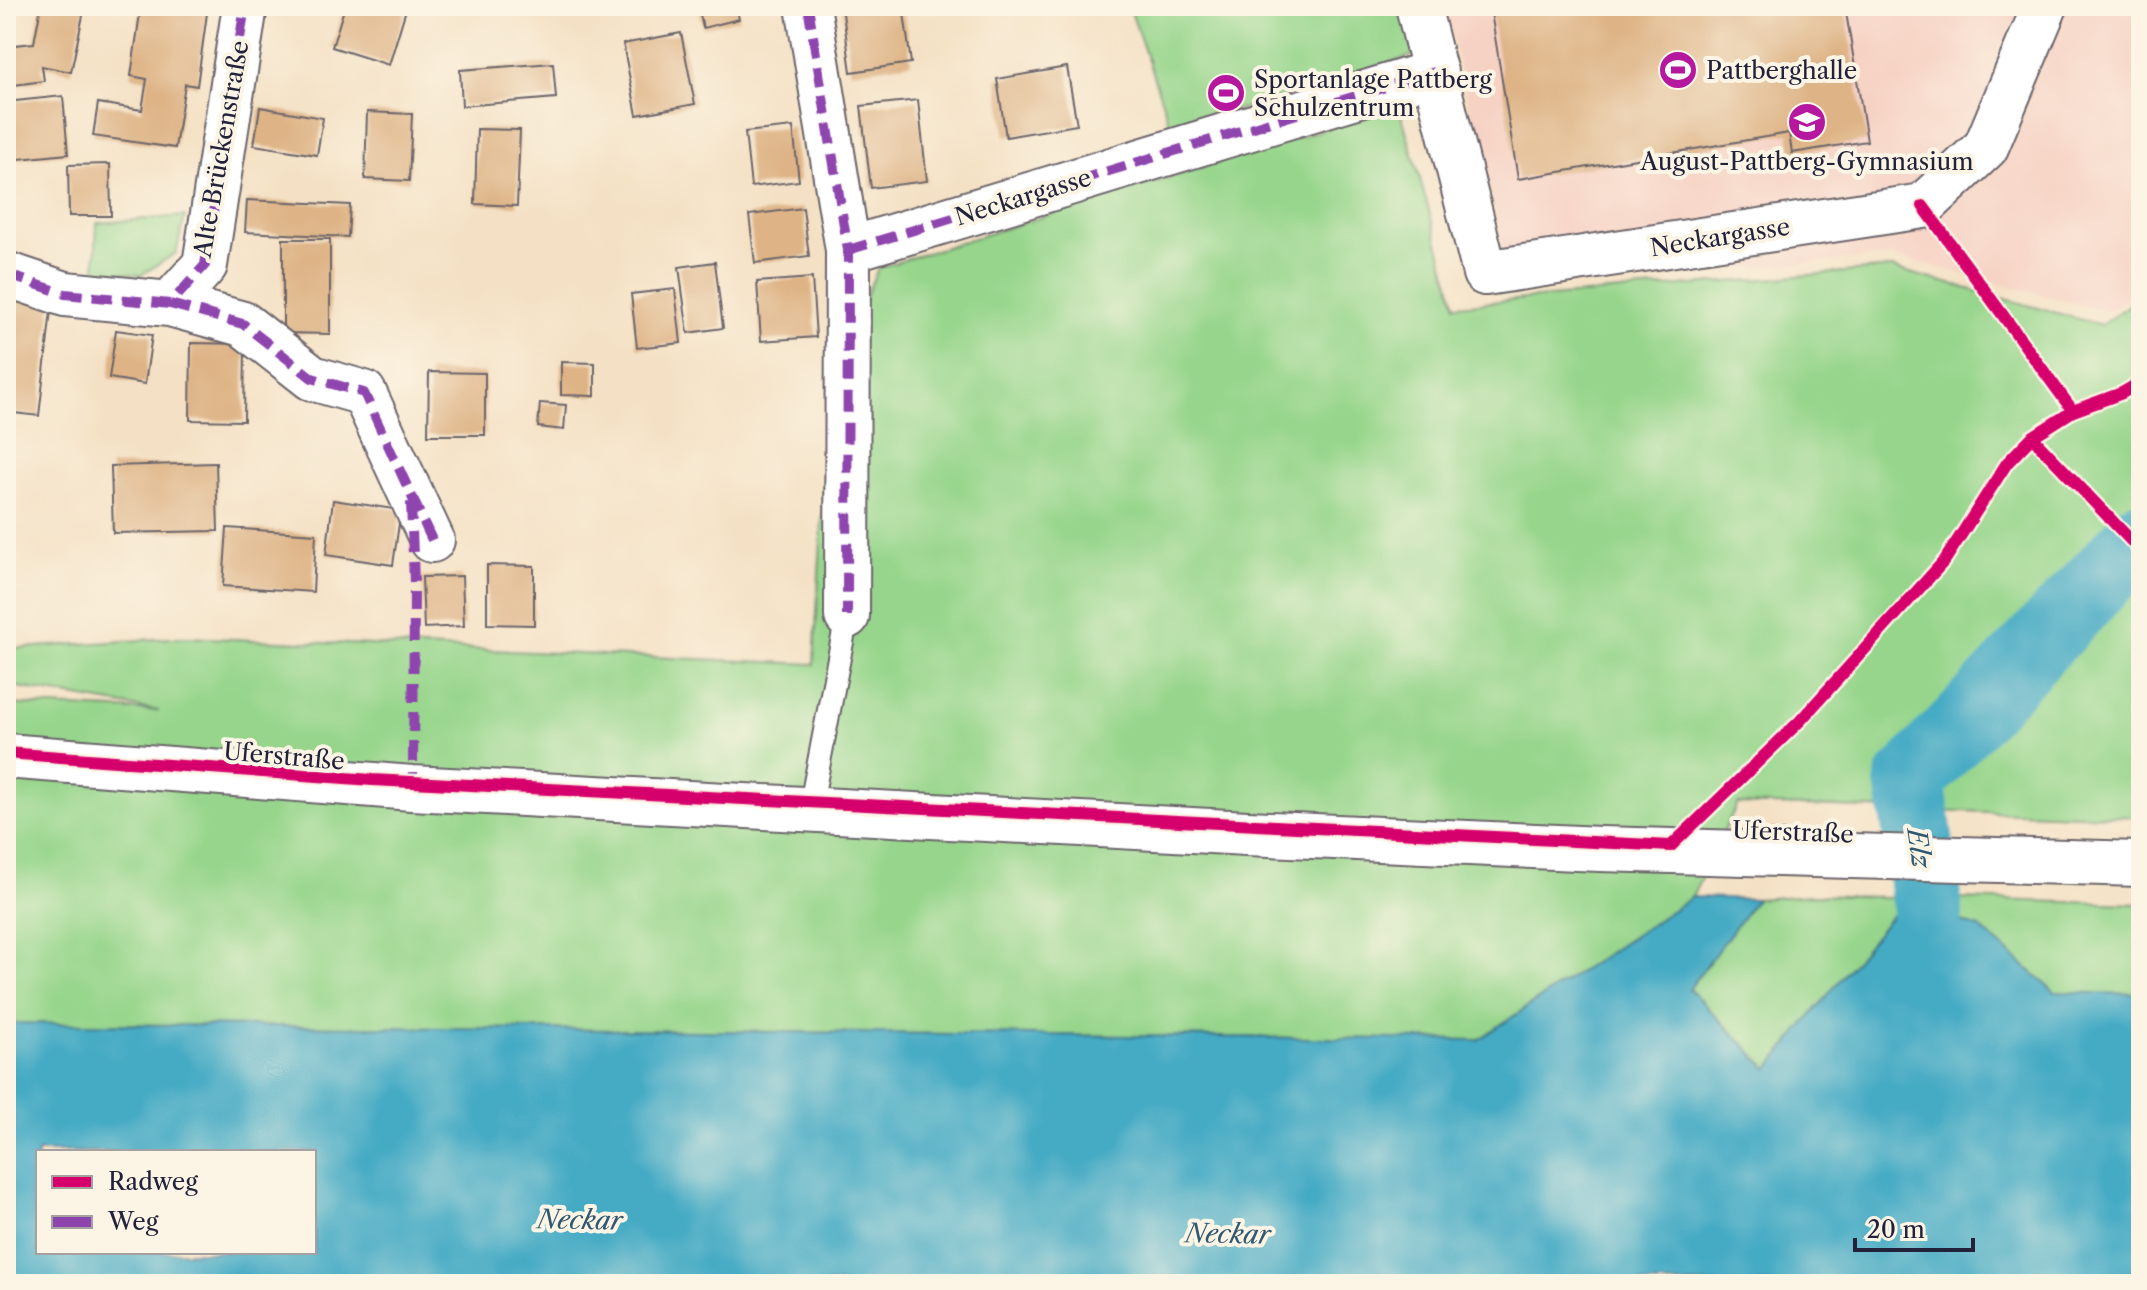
<svg xmlns="http://www.w3.org/2000/svg" width="2147" height="1290" font-family="'Libre Caslon Text',serif">
<style>
.built{fill:#f6d2c4}
.green{fill:#96d58b;stroke:#5c7c63;stroke-width:2}
.water{fill:#44aac4;stroke:#336680;stroke-width:2;fill-rule:evenodd}
.lines{fill:none;stroke-linecap:round;stroke-linejoin:round}
.river{stroke:#44aac4;stroke-width:70}
.building{fill:#deb486}
.lane-casing{stroke:#6c656b;stroke-width:26}
.street-casing{stroke:#6c656b;stroke-width:48}
.primary-casing{stroke:#6c656b;stroke-width:48}
.lane{stroke:#fff;stroke-width:22}
.street{stroke:#fff;stroke-width:44}
.primary{stroke:#fff;stroke-width:44}
.quiet{stroke:#8e44ad;stroke-width:10;stroke-dasharray:20 10;stroke-linecap:butt}
.cycleway-casing{stroke:#fcf5e5;stroke-width:17}
.cycleway{stroke:#d6006c;stroke-width:12}
.labels{text-anchor:middle;dominant-baseline:central;stroke-width:8;stroke-linejoin:round;paint-order:stroke}
.poi-label{font-size:24px;fill:#22223b;stroke:#fcf5e5;text-anchor:start}
.street-label{font-size:24px;fill:#22223b;stroke:#fcf5e5}
.water-label{font-size:26px;font-style:italic;fill:#305872;stroke:#fcf5e5}
</style>
<rect width="100%" height="100%" fill="#fcf5e5"/>
<filter id="ink" filterUnits="userSpaceOnUse"><feTurbulence type="fractalNoise" baseFrequency=".0125" numOctaves="2"/><feDisplacementMap in="SourceGraphic" scale="16" xChannelSelector="R" yChannelSelector="G"/><feConvolveMatrix kernelMatrix="1 2 1 2 8 2 1 2 1" color-interpolation-filters="sRGB"/></filter>
<filter id="wash" filterUnits="userSpaceOnUse"><feTurbulence type="fractalNoise" baseFrequency=".006" numOctaves="4" result="noise"/><feDisplacementMap in="SourceGraphic" scale="32" xChannelSelector="R" yChannelSelector="G"/><feGaussianBlur stdDeviation="1.8" result="paint"/><feColorMatrix in="noise" values="0 0 0 0 0 0 0 0 0 0 0 0 0 0 0 0 0 1.4 0 .05"/><feComposite in="paint" operator="in"/></filter>
<g filter="url(#wash)">
<rect width="100%" height="100%" fill="#f4e1c5"/>
<!-- built -->
<path class="built" d="M1445 6H2141V289L2108 312 1894 256 1512 286Z"/>
<!-- green -->
<path class="green" d="M1129 6H1402L1415 55 1172 130Z
M1399 106 1456 305 1892 268 2101 325 2141 297V817L1737 804 1692 897 1478 1040 6 1023V704L159 711 6 685V649L186 637 814 664 830 378 878 268Z
M185 216 176 253 141 275 95 270 97 223Z
M1811 895 2141 904V994L2055 992 1980 928 1897 909 1769 1069 1689 989 1756 899Z"/>
<!-- water -->
<path class="water" d="M1692 897 1756 899 1689 989 1768 1069 1897 909 1928 911 1980 928 2055 992 2141 994V1284H6V1023L1478 1040ZM38 1152H314V1252H38Z"/>
<g class="lines">
<!-- river -->
<path class="river" d="M1911 1007 1928 911 1910 780 2141 536"/>
</g>
<g id="blocks">
<!-- building -->
<path class="building" d="M41 6H85L71 72 42 66 44 81 6 86V46L34 43Z
M141 6H208L197 86 185 84 175 148 93 136 98 103 142 110 147 79 131 76Z
M345 6H407L389 65 332 47Z
M698 6H736L739 19 703 28Z
M842 6H903L911 63 851 72Z
M1490 6H1845L1867 141 1792 153 1789 133 1518 179Z
M681 33 695 104 637 115 623 44Z
M553 63 556 98 462 106 460 70Z
M1067 67 1077 125 1006 137 997 79Z
M63 96 68 154 9 160 6 102Z
M918 100 927 181 871 188 861 106Z
M260 107 323 118 317 155 254 145Z
M367 112 412 114 409 181 365 179Z
M793 127 799 181 751 187 745 132Z
M477 129 520 130 517 206 475 204Z
M110 164 111 216H69L68 165Z
M247 200 350 205 348 237 245 232Z
M803 208 809 256 755 263 749 215Z
M283 239H330V334L283 333Z
M715 262 723 328 688 333 679 267Z
M812 278 816 337 761 341 757 282Z
M675 289 681 343 637 348 631 294Z
M6 297 52 302 39 416 6 412Z
M116 330 152 335 145 384 109 378Z
M191 343 245 344 244 421 190 420Z
M561 362 595 363V396L561 395Z
M429 372 485 373V435H428Z
M540 403 566 405 564 430 538 427Z
M216 463 218 531 113 533 111 466Z
M333 500 401 510 393 565 326 555Z
M227 528 316 534 313 592 223 586Z
M487 565 534 566V625L487 624Z
M462 576 464 626 424 628 422 577Z"/>
</g>
</g>
<g filter="url(#ink)">
<use href="#blocks" fill-opacity="0" stroke="#6c656b" stroke-width="2"/>
<g class="lines">
<defs>
<path id="lane" d="M811 804 847 616"/>
<path id="street" d="M808 6 848 250 847 616
M1418 6 1485 273 1923 206 1986 147 2045 6
M848 250 1435 72
M6 274 65 294 170 304 205 265 245 6
M170 304 243 324 312 378 364 393 432 540"/>
<path id="primary" d="M6 756 412 788 1247 833 1600 849 2141 864"/>
</defs>
<!-- lane casing -->
<use href="#lane" class="lane-casing"/>
<!-- street casing -->
<use href="#street" class="street-casing"/>
<!-- primary casing -->
<use href="#primary" class="primary-casing"/>
<!-- lane -->
<use href="#lane" class="lane"/>
<!-- street -->
<use href="#street" class="street"/>
<!-- primary -->
<use href="#primary" class="primary"/>
<!-- quiet -->
<path class="quiet" d="M808 6 848 250 847 616
M848 250 1435 72
M6 274 65 294 170 304 205 265 245 6
M170 304 243 324 312 378 364 393 432 540
M411 502 414 583 413 782"/>
<defs>
<path id="cycleway" d="M1923 206 2073 411
M2032 437 2141 551
M6 753 372 780 1671 846 1800 721 1945 560 2007 463 2032 437 2073 411 2122 393 2141 382"/>
</defs>
<!-- cycleway casing -->
<use href="#cycleway" class="cycleway-casing"/>
<!-- cycleway -->
<use href="#cycleway" class="cycleway"/>
</g>
</g>
<!-- icons -->
<defs>
<symbol id="stadium-disc" viewBox="-11 -11 22 22"><circle r="9.5" fill="#b5179e" stroke="#fcf5e5"/><path d="M0-5a6.5 5 0 1 0 0 10a6.5 5 0 1 0 0-10ZM-3.5-1.8h7v3.6h-7Z" fill="#fff"/></symbol>
<symbol id="school-disc" viewBox="-11 -11 22 22"><circle r="9.5" fill="#b5179e" stroke="#fcf5e5"/><path d="M0-5L7-2L0 1L-7-2ZM-4 1L0 2.5L4 1V4Q0 6-4 4Z" fill="#fff"/></symbol>
</defs>
<g fill-rule="evenodd">
<use href="#stadium-disc" x="1656" y="48" width="44" height="44"/>
<use href="#stadium-disc" x="1204" y="71" width="44" height="44"/>
<use href="#school-disc" x="1785" y="100" width="44" height="44"/>
</g>
<g class="labels">
<!-- poi labels -->
<g class="poi-label">
<text x="1706" y="70">Pattberghalle</text>
<text x="1254" y="79">Sportanlage Pattberg<tspan x="1254" dy="28">Schulzentrum</tspan></text>
<text x="1807" y="161" text-anchor="middle">August-Pattberg-Gymnasium</text>
</g>
<!-- street labels -->
<g class="street-label">
<text transform="translate(221 149) rotate(-80)">Alte Brückenstraße</text>
<text transform="translate(1023 197) rotate(-17)">Neckargasse</text>
<text transform="translate(1720 237) rotate(-9)">Neckargasse</text>
<text transform="translate(284 756) rotate(5)">Uferstraße</text>
<text transform="translate(1793 832) rotate(2)">Uferstraße</text>
</g>
<!-- water labels -->
<g class="water-label">
<text transform="translate(1919 848) rotate(82)">Elz</text>
<text transform="translate(580 1220) rotate(1)">Neckar</text>
<text transform="translate(1228 1234) rotate(1)">Neckar</text>
</g>
</g>
<!-- margin -->
<rect width="2147" height="1290" fill="none" stroke="#fcf5e5" stroke-width="32"/>
<!-- legend -->
<rect x="36" y="1150" width="280" height="104" fill="#fcf5e5" stroke="#a5a1a1" stroke-width="2"/>
<rect x="52" y="1176" width="40" height="12" fill="#d6006c" stroke="#a5a1a1" stroke-width="2"/>
<text x="108" y="1190" font-size="24" fill="#22223b">Radweg</text>
<rect x="52" y="1216" width="40" height="12" fill="#8e44ad" stroke="#a5a1a1" stroke-width="2"/>
<text x="108" y="1230" font-size="24" fill="#22223b">Weg</text>
<!-- scale -->
<path d="M1855 1238v12h118v-12" fill="none" stroke="#22223b" stroke-width="4"/>
<text x="1867" y="1238" font-size="24" fill="#22223b" stroke="#fcf5e5" stroke-width="6" paint-order="stroke">20 m</text>
</svg>
